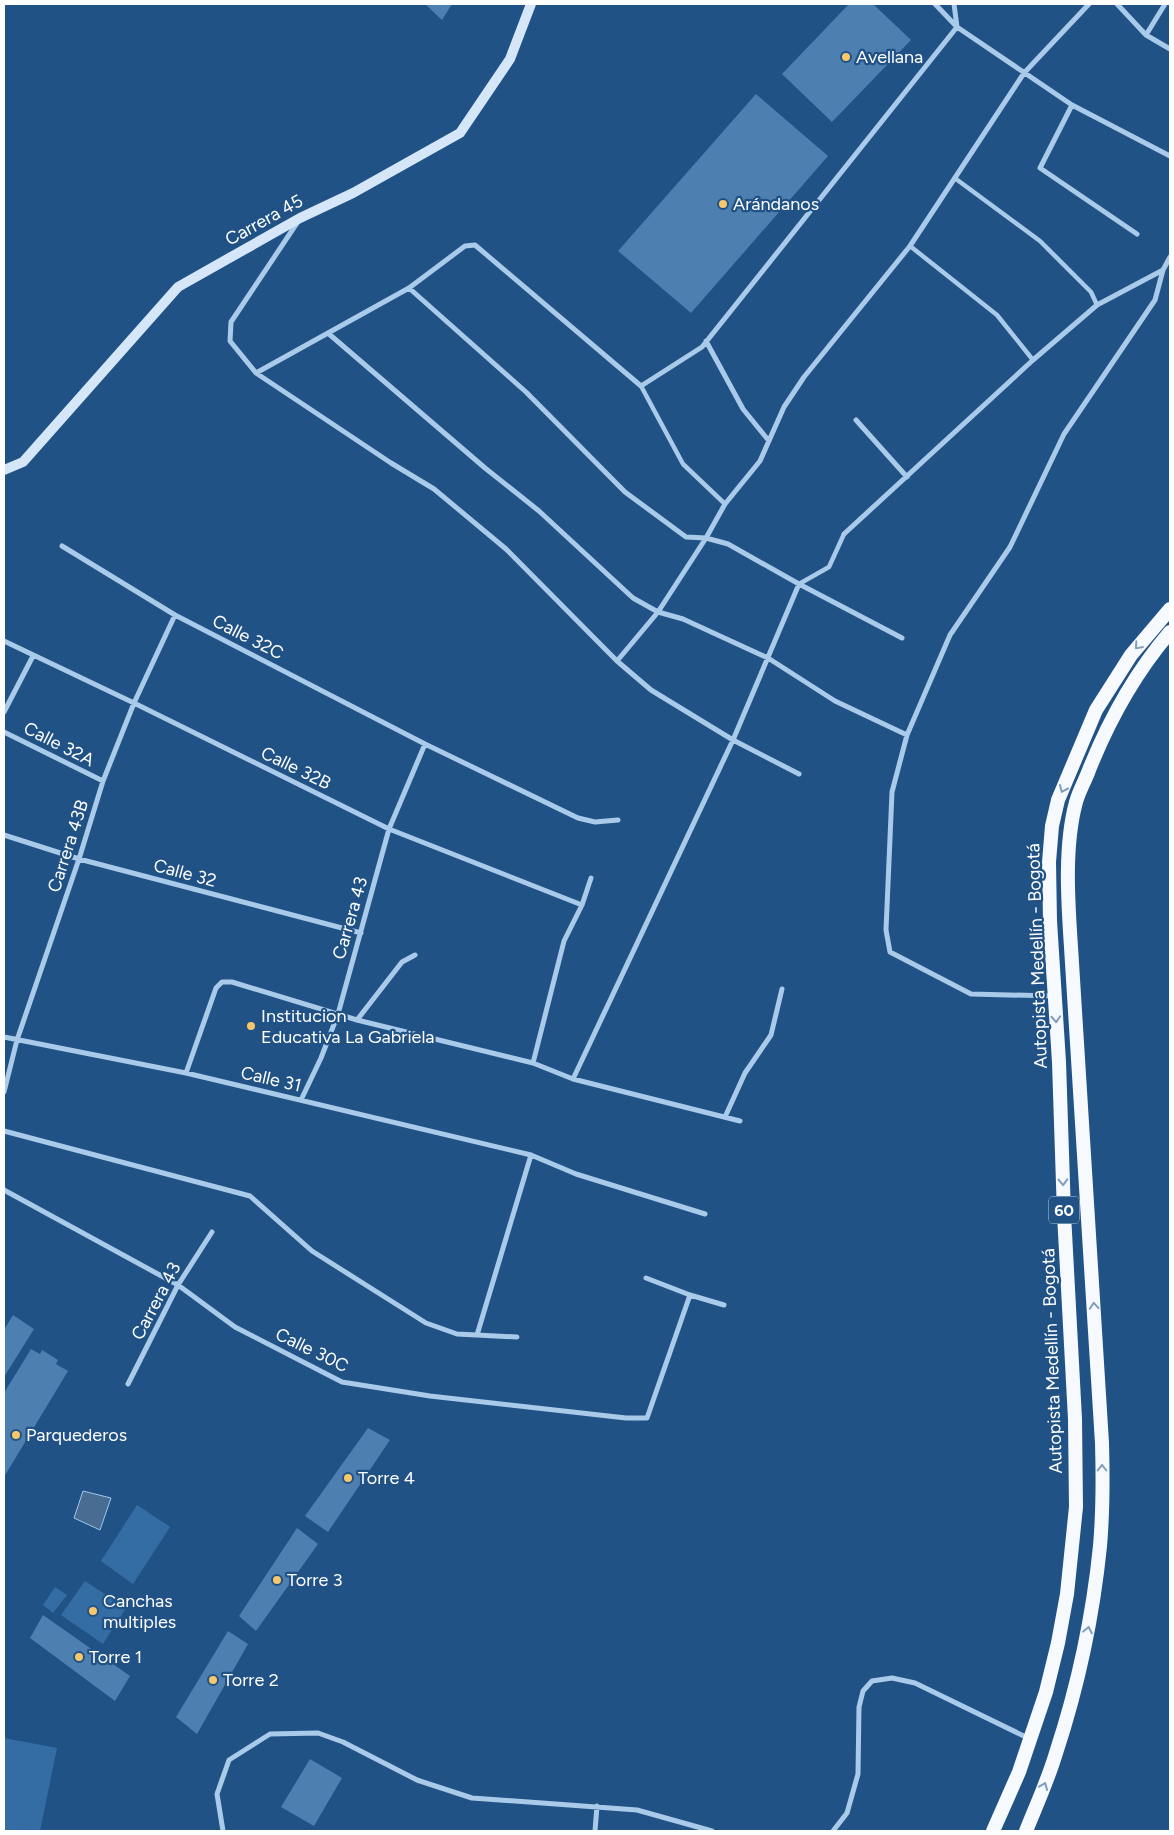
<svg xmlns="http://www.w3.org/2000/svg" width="1174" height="1835" font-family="Figtree,sans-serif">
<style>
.green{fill:#346da4}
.water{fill:#496d92;stroke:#9ec6eb}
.building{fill:#4d7fb1}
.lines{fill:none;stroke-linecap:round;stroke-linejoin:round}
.pedestrian{stroke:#aacaea;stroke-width:4.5}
.minor{stroke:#aacaea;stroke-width:5}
.secondary{stroke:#d5e6f8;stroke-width:10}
.trunk{stroke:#f6fafe;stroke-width:14}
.oneway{stroke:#819ebc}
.poi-dot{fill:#f7c76b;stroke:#215286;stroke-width:2}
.labels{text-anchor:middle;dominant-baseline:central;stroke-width:4.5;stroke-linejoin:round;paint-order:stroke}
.shield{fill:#215286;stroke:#bccbdb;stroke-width:1}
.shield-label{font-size:16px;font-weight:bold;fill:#fff}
.poi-label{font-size:18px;fill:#fff;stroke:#215286;text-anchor:start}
.street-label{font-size:18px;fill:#fff;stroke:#215286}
</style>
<rect width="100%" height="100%" fill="#215286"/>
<!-- green -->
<path class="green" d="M137 1505 170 1527 133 1584 101 1561Z
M85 1581 126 1608 103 1644 61 1615Z
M55 1587 67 1595 53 1613 43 1605Z
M4 1738 57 1748 40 1831H4Z"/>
<!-- water -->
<path class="water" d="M83 1491 111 1498 100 1530 74 1518Z"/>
<!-- building -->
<path class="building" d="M425 4H452L442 20Z
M849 4H873L911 40 832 122 782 74Z
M756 94 828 156 691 313 618 251Z
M13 1315 34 1329 4 1377V1330Z
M31 1349 40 1354 42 1350 58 1360 56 1364 68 1371 4 1477V1393Z
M368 1428 390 1440 328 1532 305 1516Z
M297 1528 318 1544 256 1631 239 1616Z
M43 1615 130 1676 115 1701 30 1638Z
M228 1631 248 1644 197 1734 176 1717Z
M310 1759 342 1778 314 1826 281 1807Z"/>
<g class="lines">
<!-- pedestrian -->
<path class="pedestrian" d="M956 179 1040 241 1091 292 1097 305
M910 246 997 315 1033 360
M641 386 683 464 725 504
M799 584 829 567 844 534"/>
<!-- minor -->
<path class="minor" d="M935 4 957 27 1072 105 1170 156
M1117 4 1146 35 1170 49
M1146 35 1165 4
M1072 105 1040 168 1137 234
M297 223 231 322 230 341 256 373 391 463 434 489 506 549 617 661 651 690 733 740 799 774
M409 288 526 392 625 492 686 537 706 538 728 544 799 584 902 638
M329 334 485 468 539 511 633 598 658 612 683 619 768 658 835 701 907 735
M706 341 743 409 769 441
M256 373 409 288 465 246 475 245 641 386 702 347 957 27 954 4
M856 420 907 477
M844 534 1033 360 1097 305 1163 270
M62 546 175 615 425 744 578 818 595 822 618 820
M4 641 134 703 389 829 582 905
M617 661 658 612 706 538 725 504 760 461 784 407 804 377 910 246 1024 73 1089 4
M4 712 33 656
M4 732 103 781
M4 835 79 859 361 933
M1054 996 971 994 890 952 886 930 892 792 907 735 950 635 1010 547 1064 434 1155 300 1163 270 1170 257
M357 1020 402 962 415 955
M4 1037 186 1073 531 1155 576 1174 705 1214
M533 1063 564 941 582 905 591 878
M186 1073 216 988 222 982H232L357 1020 533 1063 573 1079 740 1121
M573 1079 733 740 799 584
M4 1092 17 1040 79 859 103 781 134 703 175 615
M301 1100 321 1058 338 1014 389 829 425 744
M725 1117 745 1073 771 1035 782 989
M4 1131 250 1196 312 1251 426 1323 457 1334 517 1337
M4 1190 178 1285 235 1327 342 1382 430 1396 626 1418H647L690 1295 646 1278
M690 1295 724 1305
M477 1335 531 1155
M128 1384 178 1285 212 1232
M223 1831 217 1794 229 1760 270 1734 318 1733 343 1742 417 1780 472 1798 637 1810 712 1831
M595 1831 597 1806
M833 1831 847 1813 858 1774 859 1707 863 1691 872 1681 892 1678 915 1683 1028 1738"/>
<!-- secondary -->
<path class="secondary" d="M4 470 23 462 178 287 300 218 353 193 460 133 510 59 531 4"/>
<!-- trunk -->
<path class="trunk" d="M993 1831 1019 1772 1046 1692 1058 1643 1067 1594 1076 1507 1075 1419 1064 1214 1059 1062 1050 921 1049 862 1052 826 1058 800 1096 710 1131 655 1170 609
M1026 1831C1036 1806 1048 1780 1056 1753 1078 1686 1093 1616 1100 1546 1103 1511 1103 1477 1102 1443L1071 947C1068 902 1064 846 1076 802 1079 791 1085 781 1089 770 1109 720 1135 673 1170 632"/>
</g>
<!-- one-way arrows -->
<defs><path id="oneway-chevron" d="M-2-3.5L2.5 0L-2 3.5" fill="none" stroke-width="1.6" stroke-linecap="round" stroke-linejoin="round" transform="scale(1.25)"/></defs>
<g class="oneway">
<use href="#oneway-chevron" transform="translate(1138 646) rotate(131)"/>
<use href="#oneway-chevron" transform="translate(1063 789) rotate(114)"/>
<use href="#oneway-chevron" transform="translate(1056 1019) rotate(87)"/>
<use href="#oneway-chevron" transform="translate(1063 1182) rotate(88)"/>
<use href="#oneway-chevron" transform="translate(1094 1306) rotate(-94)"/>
<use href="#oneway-chevron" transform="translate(1102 1468) rotate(-90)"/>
<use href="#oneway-chevron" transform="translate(1088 1630) rotate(-79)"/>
<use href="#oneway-chevron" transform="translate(1044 1786) rotate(-68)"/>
</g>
<!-- markers -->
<g class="poi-dot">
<circle cx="846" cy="57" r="5"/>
<circle cx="723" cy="204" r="5"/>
<circle cx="251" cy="1026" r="5"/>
<circle cx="16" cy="1435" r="5"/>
<circle cx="348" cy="1478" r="5"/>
<circle cx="277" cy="1580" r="5"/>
<circle cx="93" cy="1611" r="5"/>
<circle cx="79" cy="1657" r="5"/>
<circle cx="213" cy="1680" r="5"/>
</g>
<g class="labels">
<!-- shield labels -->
<rect class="shield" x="1049" y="1196.5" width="30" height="27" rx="4"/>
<g class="shield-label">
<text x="1064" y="1210">60</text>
</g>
<!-- poi labels -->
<g class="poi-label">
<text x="856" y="57">Avellana</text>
<text x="733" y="204">Arándanos</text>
<text x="261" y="1016">Institucion<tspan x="261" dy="21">Educativa La Gabriela</tspan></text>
<text x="26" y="1435">Parquederos</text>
<text x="358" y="1478">Torre 4</text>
<text x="287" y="1580">Torre 3</text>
<text x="103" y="1601">Canchas<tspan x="103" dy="21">multiples</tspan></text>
<text x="89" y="1657">Torre 1</text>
<text x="223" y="1680">Torre 2</text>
</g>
<!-- street labels -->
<g class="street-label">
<text transform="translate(264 220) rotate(-29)">Carrera 45</text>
<text transform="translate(248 637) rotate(27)">Calle 32C</text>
<text transform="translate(59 744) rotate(27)">Calle 32A</text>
<text transform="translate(296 768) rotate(26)">Calle 32B</text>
<text transform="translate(68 846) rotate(-72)">Carrera 43B</text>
<text transform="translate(185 873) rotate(15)">Calle 32</text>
<text transform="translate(350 918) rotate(-74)">Carrera 43</text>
<text transform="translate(1037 956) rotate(-92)">Autopista Medellín - Bogotá</text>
<text transform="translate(271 1079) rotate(13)">Calle 31</text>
<text transform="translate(156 1301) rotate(-62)">Carrera 43</text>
<text transform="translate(312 1350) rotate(26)">Calle 30C</text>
<text transform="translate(1052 1361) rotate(-92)">Autopista Medellín - Bogotá</text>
</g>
</g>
<!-- border -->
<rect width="1174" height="1835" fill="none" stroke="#ffffff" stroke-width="10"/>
</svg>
